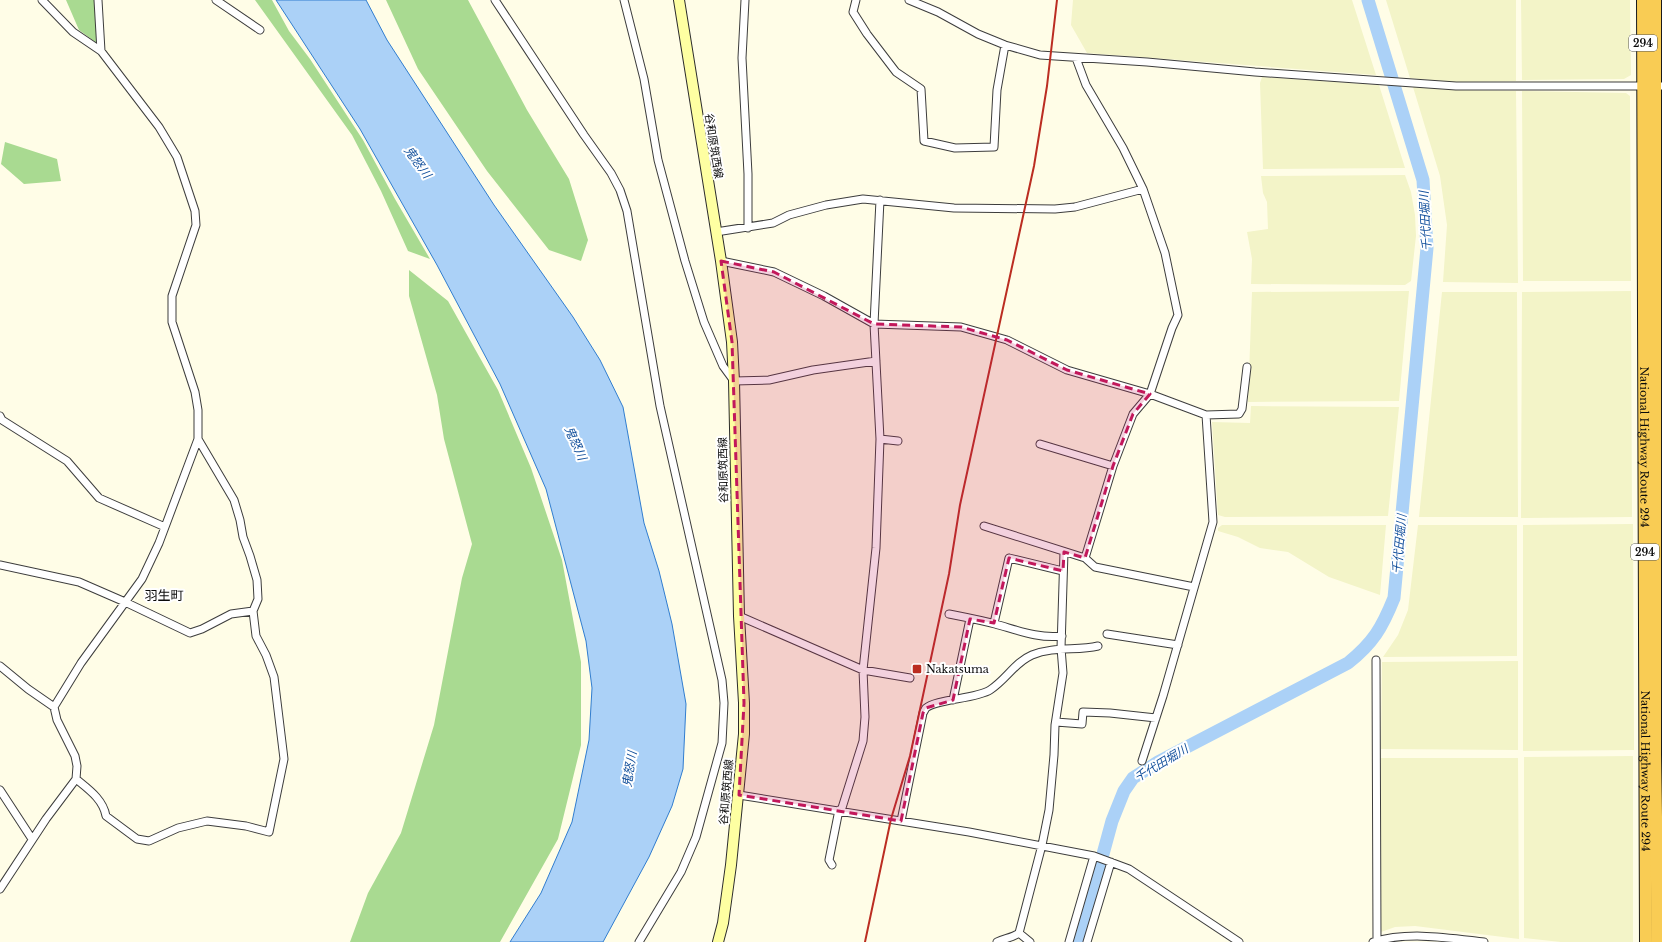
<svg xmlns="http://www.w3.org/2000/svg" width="1662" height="942" font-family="'Libre Baskerville','Noto Sans JP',serif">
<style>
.farmland{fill:#f3f4c8}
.forest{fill:#a9da91}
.water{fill:#abd1f7;stroke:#317dcf}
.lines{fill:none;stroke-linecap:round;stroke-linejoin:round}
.river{stroke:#abd1f7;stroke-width:13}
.minor-casing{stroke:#3d3d3d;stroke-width:9}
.secondary-casing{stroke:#2c2c2c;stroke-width:12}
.trunk-casing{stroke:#1b1b1b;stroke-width:14}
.minor{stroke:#fff;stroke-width:7}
.secondary{stroke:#feffa2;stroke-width:10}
.trunk{stroke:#f9cc54;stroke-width:12}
.rail{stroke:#bb2d21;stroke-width:2}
.marked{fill:#c2185b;fill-opacity:0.2;stroke:#c2185b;stroke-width:3;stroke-dasharray:8 5;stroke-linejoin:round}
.poi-dot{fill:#bb2d21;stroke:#fff;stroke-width:1.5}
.labels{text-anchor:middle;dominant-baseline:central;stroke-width:4;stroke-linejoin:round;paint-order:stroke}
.shield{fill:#fff;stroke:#545454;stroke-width:1}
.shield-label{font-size:10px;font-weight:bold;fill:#0a0a0a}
.street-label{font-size:11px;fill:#0a0a0a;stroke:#fff}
.poi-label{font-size:11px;fill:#0a0a0a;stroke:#fff;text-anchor:start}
.water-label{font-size:12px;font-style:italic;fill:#13509c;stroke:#fff}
.quarter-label{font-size:13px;fill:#0a0a0a;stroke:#fff}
</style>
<rect width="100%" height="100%" fill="#fffde7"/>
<!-- farmland -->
<path class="farmland" d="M1073 0H1352L1376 75 1087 53 1071 25Z
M1386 0H1516V81L1451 82 1410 78Z
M1521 0H1630L1631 75 1624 79 1522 80Z
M1262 77 1379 85 1405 168 1263 169 1260 83Z
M1413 87 1454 90 1516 91 1518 283 1443 282 1447 225 1440 176Z
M1522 91 1626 93 1630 96 1631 281H1523Z
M1405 175 1411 192 1415 215 1416 236 1411 281 1405 285 1251 284 1252 259 1247 232 1268 229 1267 202 1263 193 1261 176Z
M1409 291 1399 401 1248 402 1252 292Z
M1631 291 1632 517 1521 518 1522 292Z
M1442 292H1517L1518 517H1419Z
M1251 406 1399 407 1388 516 1225 517 1218 515 1212 422 1250 423Z
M1633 524 1634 750 1523 751V525Z
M1222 525H1386L1380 595 1329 577 1288 552 1260 548 1238 537 1218 531V528Z
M1418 525H1517V656L1383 657 1398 635 1408 610Z
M1518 661V750L1381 749 1382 662Z
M1633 756V942H1561L1524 938V757Z
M1381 758H1518L1519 939 1415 926 1395 927 1381 932Z"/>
<!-- forest -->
<path class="forest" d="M66 0H95L98 44 79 30Z
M255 0H272L289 31 310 59 363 140 395 199 430 259 408 251 381 191 352 135Z
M386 0H468L527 110 569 179 588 240 581 261 549 250 487 171 418 69Z
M5 142 57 159 61 181 24 184 1 164Z
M409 270 448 301 498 390 531 468 562 560 581 662V745L558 839 500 942H350L368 893 401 833 434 725 462 578 472 544 444 439 437 395 409 296Z"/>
<!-- water -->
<path class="water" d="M276 0H366L387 40 494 205 573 317 600 360 623 407 644 523 659 571 672 624 686 704 683 769 672 806 649 857 603 942H510L541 893 572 822 589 740 592 688 586 641 546 489 500 384 437 265 360 129Z"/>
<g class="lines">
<!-- river -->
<path class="river" d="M1079 942 1112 821 1124 791 1133 778 1158 762 1348 663C1373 643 1382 628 1394 598L1427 248 1423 180 1368 0"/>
<defs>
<path id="minor" d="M98 0 101 51
M216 0 260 30
M495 0 584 135 611 173 620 190 627 211 660 406 722 680 724 703 722 743 696 837 681 872 639 942
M624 0 644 79 658 160 685 261 704 322 723 366 734 381 769 380 813 370 876 361
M745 0 742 58 748 174V228
M856 0 853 12 867 34 896 72 921 89 924 141 955 148 994 147 997 90 1005 45
M909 0 938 12 978 34 1005 45 1040 55 1147 62 1255 72 1456 86H1662
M1076 58 1086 85 1123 148 1143 189 1165 253 1178 315 1172 328 1150 394 1133 414 1113 466 1085 558
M716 232 773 223 789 215 826 205 863 199 954 208 1055 209 1075 207 1143 189
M721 261 774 272 824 296 874 324 961 327 1007 340 1067 370 1150 394 1206 415 1239 414 1242 409 1247 367
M0 416 2 420 67 461 99 498 165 527
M880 439 898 441
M1040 444 1113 466
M984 526 1085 558 1095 567 1194 587
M0 565 79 582 125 602 190 633 202 629 231 614 253 611
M949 614C964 617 980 620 995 624 1017 630 1039 639 1062 636
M739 616 863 670 910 678
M994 623 1009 558 1063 571
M1107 634 1178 645
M1376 660 1377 941
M0 666 28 689 54 707
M953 700 970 619
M1056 722 1082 724 1083 712 1110 713 1156 718
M1142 761 1163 696 1213 522 1206 415
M76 779C88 789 103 799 106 816L137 839 149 841 178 828 207 821 246 826 269 832 284 759 274 677 266 655 256 636 253 611 258 599 257 580 250 556 243 537 240 520 234 500 198 439
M0 790 32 839
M739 795 969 832 1094 856 1129 869 1239 942
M841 811 863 741 865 717 863 670 876 548 880 439 874 324 880 200
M901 821 923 713C924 712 925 709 926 708 936 699 976 699 990 690 1006 680 1015 662 1032 655 1054 646 1077 651 1098 646
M832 865 829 860 839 810
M0 889 46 819 76 779 77 766 75 756 57 720 54 707 81 663 142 579 159 543 198 439V410L195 392 172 322V296L196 225 195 211 177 157 159 127 101 51 73 32 42 0
M997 942C1005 938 1012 938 1019 933
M1030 942 1019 933 1042 845 1049 810 1054 755 1055 725 1063 673 1061 648 1064 552
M1069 942 1094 856
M1087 942 1111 862
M1373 942C1408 931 1449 938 1484 942"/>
<path id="secondary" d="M679 0 721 261 732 342 734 381 739 616 744 703V734L731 865 723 923 718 942"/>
<g id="trunk">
<path id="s1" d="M1643 0 1646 942"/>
<path d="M1655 0V754L1658 942"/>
</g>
</defs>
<!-- minor casing -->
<use href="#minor" class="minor-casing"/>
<!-- secondary casing -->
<use href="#secondary" class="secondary-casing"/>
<!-- trunk casing -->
<use href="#trunk" class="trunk-casing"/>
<!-- minor -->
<use href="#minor" class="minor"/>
<!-- secondary -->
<use href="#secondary" class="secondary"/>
<!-- trunk -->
<use href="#trunk" class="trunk"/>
<!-- rail -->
<path class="rail" d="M865 942 891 819 910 756 949 574 960 505 1034 166 1047 86 1057 0"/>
</g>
<!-- marked area -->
<path class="marked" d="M721 261 774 272 874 324 961 327 1007 340 1067 370 1150 394 1133 414 1113 466 1085 558 1064 552 1063 571 1009 558 994 623 970 619 953 700 926 708 923 713 901 821 739 795 744 703 732 342Z"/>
<!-- markers -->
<rect class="poi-dot" x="912" y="664" width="10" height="10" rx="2"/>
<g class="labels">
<!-- shield labels -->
<g class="shield">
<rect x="1629" y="35" width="28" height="16" rx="3"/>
<rect x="1631" y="544" width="28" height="16" rx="3"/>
</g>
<g class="shield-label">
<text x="1643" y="43">294</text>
<text x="1645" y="552">294</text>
</g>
<!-- street labels -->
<g class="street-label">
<text transform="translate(714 146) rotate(81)">谷和原筑西線</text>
<text stroke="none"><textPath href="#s1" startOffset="447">National Highway Route 294</textPath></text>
<text transform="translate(723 470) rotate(-91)">谷和原筑西線</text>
<text stroke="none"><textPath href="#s1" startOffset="771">National Highway Route 294</textPath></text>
<text transform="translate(726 792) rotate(-85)">谷和原筑西線</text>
</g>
<!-- poi labels -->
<g class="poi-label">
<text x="926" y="669">Nakatsuma</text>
</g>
<!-- water labels -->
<g class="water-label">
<text transform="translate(418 162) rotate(54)">鬼怒川</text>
<text transform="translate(1425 221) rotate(-93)">千代田堀川</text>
<text transform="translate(576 443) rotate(66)">鬼怒川</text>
<text transform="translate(1399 544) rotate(-85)">千代田堀川</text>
<text transform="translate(1161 763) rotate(-31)">千代田堀川</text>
<text transform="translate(629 769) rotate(-81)">鬼怒川</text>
</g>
<!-- quarter labels -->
<g class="quarter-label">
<text x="164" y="595">羽生町</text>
</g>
</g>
</svg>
